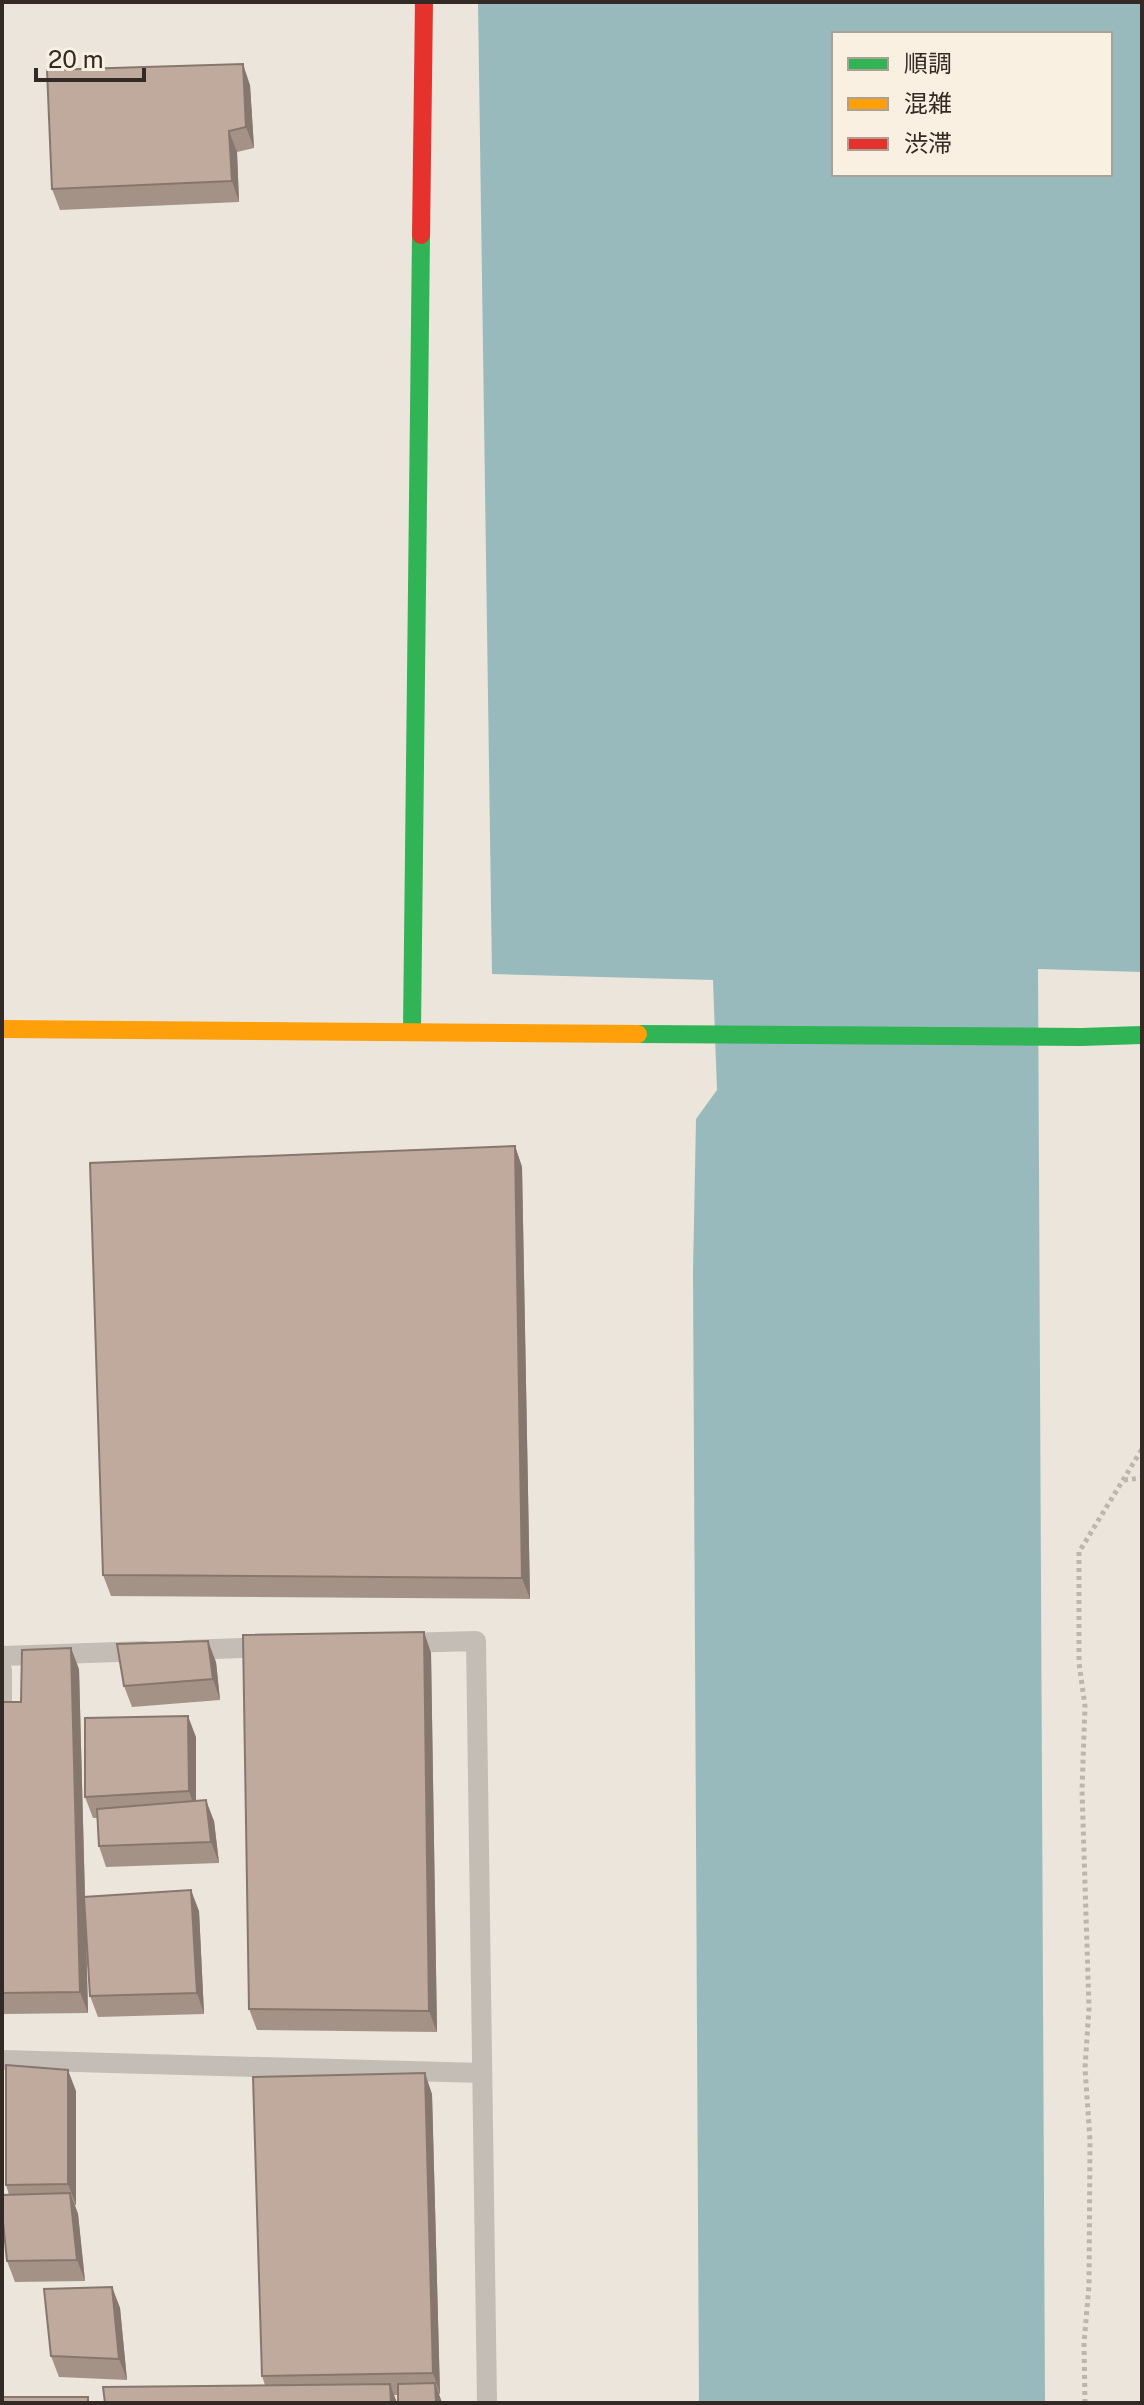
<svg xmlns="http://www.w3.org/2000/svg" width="1144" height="2405" font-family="'Public Sans','Noto Sans JP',sans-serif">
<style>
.water{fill:#98babc;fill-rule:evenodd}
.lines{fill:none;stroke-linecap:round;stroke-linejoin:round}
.path{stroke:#bcb6af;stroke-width:5;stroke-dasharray:4 4;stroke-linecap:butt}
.lane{stroke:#c3bdb6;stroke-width:20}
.fast{stroke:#30b455;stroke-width:18}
.slow{stroke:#ff9f0a;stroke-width:18}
.jam{stroke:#e5322d;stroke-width:18}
.wall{fill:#a49287}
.shaded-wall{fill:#86776e}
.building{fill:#bfaa9d;stroke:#86776e;stroke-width:2}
</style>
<rect width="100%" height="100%" fill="#ebe5dc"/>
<!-- water -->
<path class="water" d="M478 2H1142V972L1038 969 1045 2403H699L693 1272 696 1119 717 1090 713 980 492 974ZM834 34H1110V174H834Z"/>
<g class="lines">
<!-- path -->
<path class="path" d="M1124 1480 1142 1478
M1085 2403 1084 2343 1089 2285 1090 2140 1085 2068 1089 2008 1082 1790 1085 1706 1079 1663V1552L1142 1449"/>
<!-- lane -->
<path class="lane" d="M402 1643 476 1641 487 2403
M186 1650 270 1647
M2 1656 146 1651
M2 1670V1701
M2 2060 482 2073"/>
<!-- fast -->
<path class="fast" d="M412 1031 421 235
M638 1034 1081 1037 1142 1035"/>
<!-- slow -->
<path class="slow" d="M2 1029 638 1034"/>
<!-- jam -->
<path class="jam" d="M421 235 424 2"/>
</g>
<!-- wall -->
<path class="wall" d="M250 85 254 148 237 152 239 202 60 210 52 189Z
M515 1146 522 1167 530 1599 111 1596 103 1575Z
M424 1632 431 1653 437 2032 257 2030 249 2009Z
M216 1662 220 1700 132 1707 124 1686Z
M79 1669 85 1897 199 1911 204 2014 98 2017 90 1996 86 1926 88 2013 2 2014V1702H21Z
M196 1737V1801L214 1821 219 1863 106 1867 99 1846 97 1818H93L85 1797Z
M76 2091V2205H75L78 2214 85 2281 15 2282 7 2261 9 2195 6 2185Z
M432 2094 440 2394H439L442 2403H398V2395H394L397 2403H105L265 2385 262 2376Z
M112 2287 120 2308 127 2380 59 2377 51 2356Z"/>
<!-- shaded-wall -->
<path class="shaded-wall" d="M243 64 250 85 254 148 246 127Z
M229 131 237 152 239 202 232 181Z
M515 1146 522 1167 530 1599 522 1578Z
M424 1632 431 1653 437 2032 429 2011Z
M208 1641 216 1662 220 1700 213 1679Z
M71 1648 79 1669 88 2013 80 1992Z
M188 1716 196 1737V1812L189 1791Z
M206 1800 214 1821 219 1863 211 1842Z
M191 1890 199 1911 204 2014 197 1993Z
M68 2070 76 2091V2205L68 2184Z
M425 2073 432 2094 440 2394 433 2373Z
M70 2193 78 2214 85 2281 77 2260Z
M112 2287 120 2308 127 2380 119 2359Z
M435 2383 442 2403H436Z
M390 2384 397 2403H391Z"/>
<!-- building -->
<path class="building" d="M243 64 246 127 229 131 232 181 52 189 47 70Z
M515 1146 522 1578 103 1575 90 1163Z
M424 1632 429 2011 249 2009 243 1635Z
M208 1641 213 1679 124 1686 117 1644Z
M71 1648 80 1992 2 1993V1702H21L22 1650Z
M188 1716 189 1791 85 1797V1718Z
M206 1800 211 1842 99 1846 97 1809Z
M191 1890 197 1993 90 1996 84 1897Z
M6 2065 68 2070V2184L6 2185Z
M425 2073 433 2373 262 2376 253 2077Z
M70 2193 77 2260 7 2261 2 2212V2195Z
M112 2287 119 2359 51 2356 44 2289Z
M435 2383 436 2403H398V2384Z
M390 2384 391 2403H105L103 2387Z
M2 2397H88V2403H2Z"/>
<!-- border -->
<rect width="1144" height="2405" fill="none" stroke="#342a25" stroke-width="8"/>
<!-- legend -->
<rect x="832" y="32" width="280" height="144" fill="#f9f0e2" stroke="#aaa196" stroke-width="2"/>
<rect x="848" y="58" width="40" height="12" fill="#30b455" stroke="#aaa196" stroke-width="2"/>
<text x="904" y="72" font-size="24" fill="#342a25">順調</text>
<rect x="848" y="98" width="40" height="12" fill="#ff9f0a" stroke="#aaa196" stroke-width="2"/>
<text x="904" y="112" font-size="24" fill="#342a25">混雑</text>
<rect x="848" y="138" width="40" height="12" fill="#e5322d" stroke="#aaa196" stroke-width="2"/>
<text x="904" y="152" font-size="24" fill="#342a25">渋滞</text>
<!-- scale -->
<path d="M36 68v12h108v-12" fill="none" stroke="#342a25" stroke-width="4"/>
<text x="48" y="68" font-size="24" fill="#342a25" stroke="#f9f0e2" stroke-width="6" paint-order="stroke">20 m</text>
</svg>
